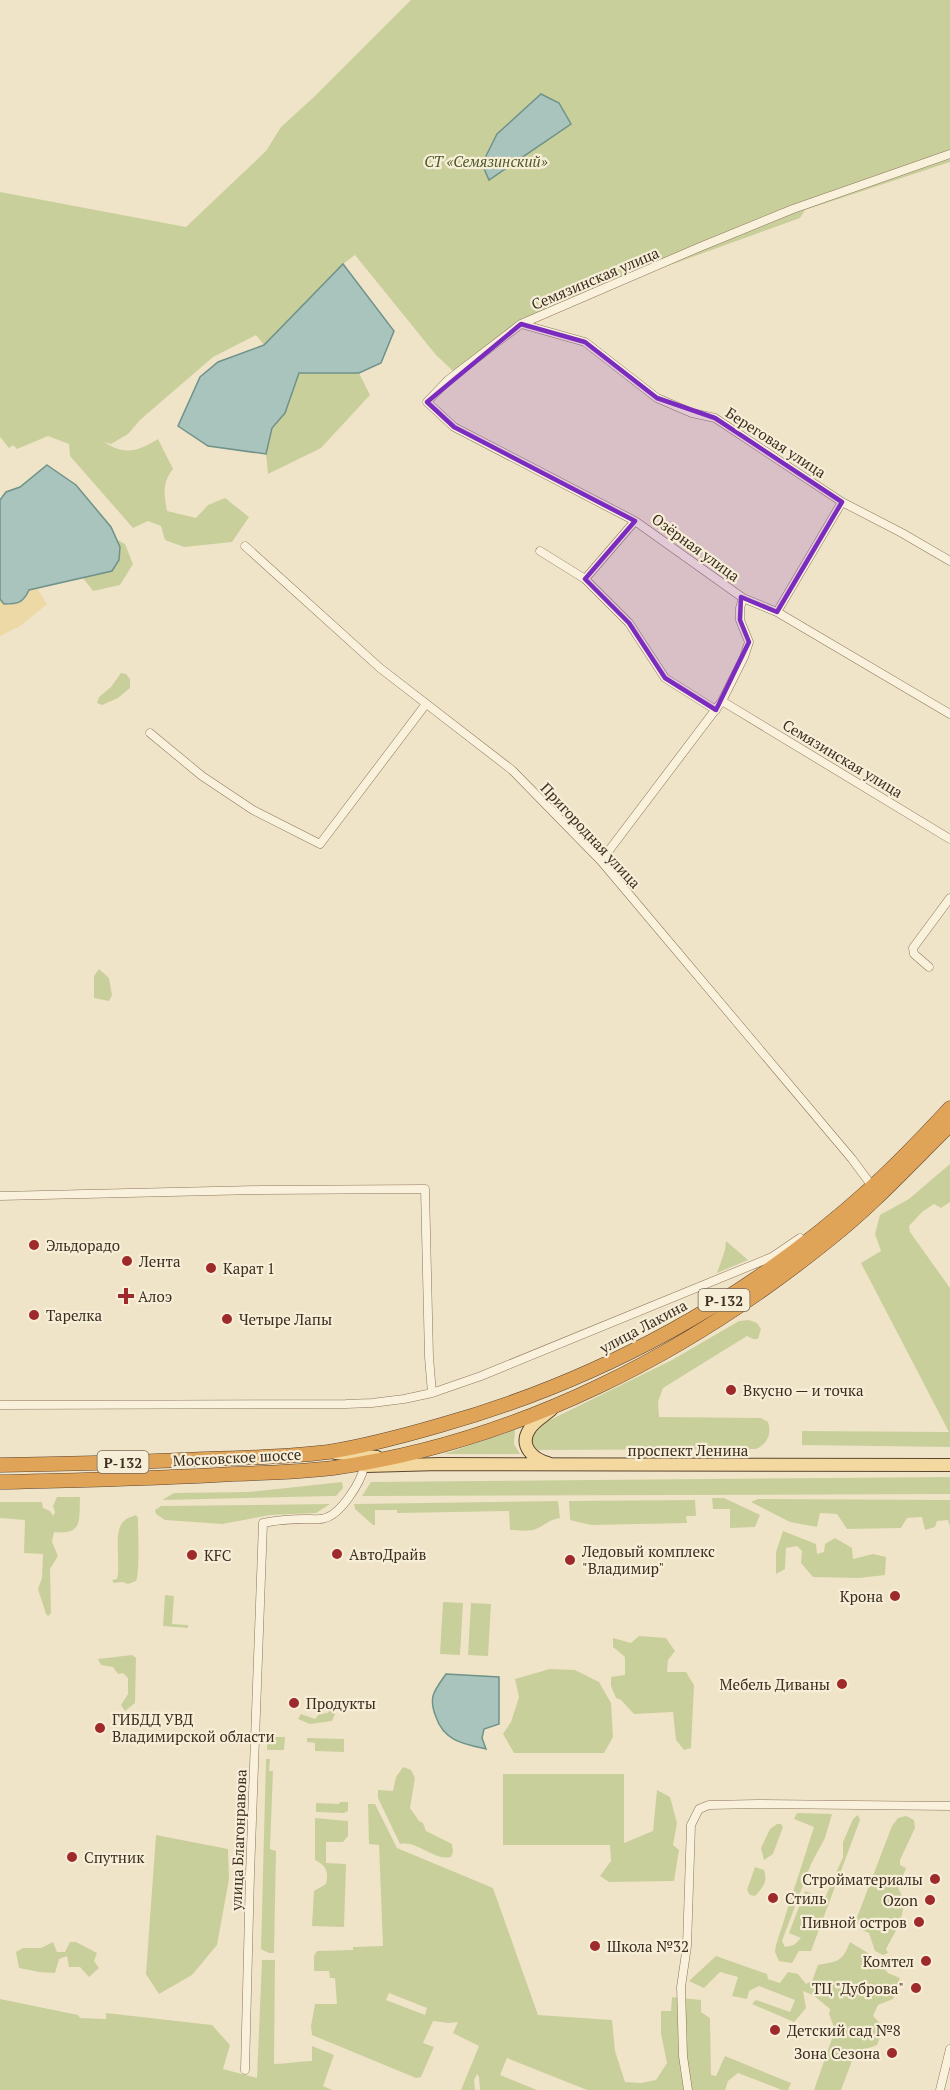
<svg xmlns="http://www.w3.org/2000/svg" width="950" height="2090" font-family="'PT Serif',serif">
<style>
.green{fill:#c9cf9b;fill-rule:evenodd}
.sand{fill:#ecd9a5}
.water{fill:#a9c4bc;stroke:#6f938a;stroke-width:1.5}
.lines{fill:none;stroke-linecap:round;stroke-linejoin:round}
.street-casing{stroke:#8d765c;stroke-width:9}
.primary-casing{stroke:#5b4430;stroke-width:14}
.highway-casing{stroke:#5b4430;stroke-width:15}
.street{stroke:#faf1dc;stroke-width:8}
.primary{stroke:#f3d9a0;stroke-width:12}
.highway{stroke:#e0a458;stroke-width:14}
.marked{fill:#7b2cbf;fill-opacity:0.2;stroke:#7b2cbf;stroke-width:4.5;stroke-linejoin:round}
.poi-dot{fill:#9e2a2b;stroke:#f7eed8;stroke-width:2}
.labels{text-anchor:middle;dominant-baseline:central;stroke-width:4.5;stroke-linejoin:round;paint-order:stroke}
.shield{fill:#f7eed8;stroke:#756857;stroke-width:1.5}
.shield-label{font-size:14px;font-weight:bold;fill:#3d2e20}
.park-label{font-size:15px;font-style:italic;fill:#4d5a26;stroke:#f7eed8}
.street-label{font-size:15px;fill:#3d2e20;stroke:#f7eed8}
.poi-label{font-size:15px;fill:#3d2e20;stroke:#f7eed8;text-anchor:start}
</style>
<rect width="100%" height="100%" fill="#f0e4c8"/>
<!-- green -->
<path class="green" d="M411 0H950V162L805 210 800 218 521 319 453 371 436 355 355 255 343 264 264 345 256 335 213 357 140 420 128 434 111 444 104 442C125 456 138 451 158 439L173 469C162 483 164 494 167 511L196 518 208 505 225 498 249 517 232 542 184 547 165 540 161 526 148 521 133 528 70 456 69 444 48 436 17 449 13 445 9 448 0 437V192L186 227 266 151 281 127 315 96Z
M299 373H359L370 395 321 448 268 474 266 454 272 428 285 413Z
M116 539 125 544 133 564 120 585 93 591 83 578 112 571C119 559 122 552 116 539Z
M121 673 126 674 130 679V688L118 698 102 705 97 703 99 697 111 687Z
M99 969 109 978 112 995 109 1001 94 998V976Z
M950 1164V1202L941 1208 934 1204 922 1212 909 1226 910 1232 950 1288V1447L802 1445V1431L949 1432 861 1263 881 1251 875 1234 880 1215 909 1199Z
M726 1241 748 1260 717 1273 725 1250Z
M749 1320 757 1323 761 1329 758 1339H753L747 1336 663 1388 658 1402 659 1417 761 1418 768 1422C772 1434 767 1444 756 1449L538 1450 531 1443C532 1432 539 1426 548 1421L672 1360 739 1321Z
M515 1430 514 1444 520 1454H444Z
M950 1477V1494L362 1496 371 1482Z
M342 1482 343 1488 336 1496H332L162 1500 174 1493 249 1492Z
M57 1497H80C79 1521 83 1535 54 1532L52 1542 58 1556 50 1569 51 1613 48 1616 46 1614 38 1589 42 1578 43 1554 24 1553 25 1520 0 1518V1502H42L43 1508 50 1511 53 1516 55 1512 53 1506Z
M712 1498H724L760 1515 755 1527 730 1528V1509H713Z
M758 1499 950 1500V1526L948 1520 937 1521 935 1527 925 1530 922 1517 907 1518 901 1528 847 1529 837 1514 820 1513 817 1527 790 1522 751 1502Z
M695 1500 696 1516H686L687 1523 591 1525 570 1520 569 1501Z
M558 1501 560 1518C548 1520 546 1525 536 1529 528 1532 519 1530 510 1530L509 1511 400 1513H397V1510H375V1525H373L355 1509 354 1504Z
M330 1504 316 1513 270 1515 222 1524 165 1520 156 1514 155 1510 161 1506Z
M136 1515 138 1518C138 1531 140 1573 136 1581L128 1584 122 1582 114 1583 112 1580 117 1579C121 1564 113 1532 123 1522 126 1518 131 1517 136 1515Z
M783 1531 816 1544 817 1554 824 1552 825 1544 835 1538 852 1548 853 1559 873 1554 886 1557 885 1575 859 1578 813 1577 801 1563 802 1551 797 1546 786 1548 785 1569 776 1574V1552Z
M165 1595 174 1596 172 1624 188 1625V1628L163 1626Z
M443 1602 463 1603 460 1655 440 1654Z
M471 1603 491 1604 488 1656 468 1655Z
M639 1636 666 1638 675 1651 668 1660 667 1672H686L694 1685 691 1748 684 1750 676 1740 673 1712 634 1714 621 1700 616 1698 611 1686V1677L625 1675V1657L613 1647V1638L631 1643Z
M132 1655 136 1658 135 1703 125 1711 121 1705 128 1694V1678L123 1673 118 1674 113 1667 101 1665 98 1659Z
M550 1669 575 1670 599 1682 611 1703 613 1737 604 1753H514L503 1734 511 1722 519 1697 515 1679Z
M331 1705 335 1714 332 1721 310 1724 298 1719 301 1714 315 1719 319 1714 328 1713Z
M267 1737H285L284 1750H267Z
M307 1738 344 1739V1752L315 1751V1743L307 1742Z
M266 1759H270L269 1771H273L270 1849 276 1851 274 1953H269L261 1949Z
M403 1767 411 1770 415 1778 410 1808 419 1821 423 1823 426 1831 452 1844 453 1852 451 1857C433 1861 418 1840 400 1844L378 1798V1790L393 1791 396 1777Z
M503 1774H624V1843L653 1831 657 1790 670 1797 677 1823 673 1845 679 1850 674 1881 609 1882 600 1876 611 1861 610 1845H503Z
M340 1802H348V1811L344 1813 316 1812V1803L339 1804Z
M368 1804H375L397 1848 493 1888 538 2015 612 2020 615 2051 625 2082 641 2083 656 2080 667 2063 661 2034V2011H671L672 1997 701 2000V2012L710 2018 711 2075 716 2076 725 2056 791 2083 788 2090H782L738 2073 728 2081 725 2090H587L507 2058 500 2075 537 2090H480L479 2077 477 2074 474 2080 475 2090H461L479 2046 453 2033 458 2022 449 2023 433 2021 423 2043 434 2047 421 2077 416 2078 312 2035 311 2026 315 2004H337L335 1978H330L329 1971H314V1956L317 1951 353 1950V1947L383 1946 379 1845 369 1844ZM389 1993 427 2008 425 2015 386 2000Z
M797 1813 832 1814 825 1838 811 1864 782 1941 785 1947 794 1945 801 1938 789 1933 805 1891 824 1898 821 1907 843 1857V1842L853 1819 858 1815 860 1820 811 1951H799L792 1963 779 1961 775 1952 776 1945 814 1827 794 1819Z
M906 1816 914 1820 915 1828 900 1860V1865L906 1868 898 1888C911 1909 896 1930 886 1949L888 1953 883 1955 875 1951 869 1933 860 1929 856 1920 892 1826 898 1818Z
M315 1818 348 1821V1836L343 1842H326V1863L346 1864 344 1927 312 1926 314 1891 326 1884C329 1871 326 1866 315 1860Z
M777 1824H781L783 1827 773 1854 764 1860 761 1848 770 1829Z
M156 1835 228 1849 229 1879 217 1945 192 1975 159 1994 146 1974Z
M755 1867 764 1870C768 1882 763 1887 755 1896L750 1895 747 1890Z
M53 1942 57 1952H65L70 1942H76L97 1953 94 1961 99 1968 89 1977 80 1967H69L67 1956 59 1959 55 1973 39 1972 19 1968 16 1952 23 1948H41Z
M850 1942 876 1958 888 1973 900 1978 893 1999 878 2005 873 2016 884 2027 877 2045 855 2053 841 2090H814L835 2030 829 2014 830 2009 813 1995 803 1991 806 2008 794 2022 752 2004 756 2000 790 2012 795 2000 759 1986 749 1991 747 1999 732 1996 738 1977 720 1972 704 1988 689 1981 716 1956 767 1974 768 1979 780 1983 788 1972 798 1974 806 1984 812 1981 818 1965C839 1961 842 1962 850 1942Z
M262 1960H275L274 2064C287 2064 299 2061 312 2061V2046L334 2055 323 2086 332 2090H0V1999L78 2015 80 2018 106 2019V2013L212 2025 230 2045 223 2069 257 2078Z"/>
<!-- sand -->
<path class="sand" d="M37 588 47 604 20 626 0 636V599L4 604 24 600 29 590Z"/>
<!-- water -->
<path class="water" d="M541 94 559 103 571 124 489 180 482 164 497 134Z
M343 264 394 331 381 363 359 373H299L285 413 272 428 266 454 208 446 178 426 200 377 218 362 264 345Z
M47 465 76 485 111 527 120 547 119 560 112 571 29 590C23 603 18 604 4 604L0 599V500L6 492 20 487Z
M446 1674 499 1677V1724L484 1729 482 1738 486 1749C464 1744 444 1741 436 1717 428 1697 434 1691 446 1674Z"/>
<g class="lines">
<defs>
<path id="street" d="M950 154 793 209 700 247 521 324 448 380 427 402 454 427 635 521 743 598 777 612 950 714
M521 324 585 342 657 398 692 413 715 418 842 502 902 533 950 561
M245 546 380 668 512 770 601 861 852 1159 872 1186
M540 551 585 579 629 623 665 678 716 710
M585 579 635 521
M777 612 842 502
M722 701 950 839
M150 733 202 776 253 810 320 844 426 704
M601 861 722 701 744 657 749 642 740 620V608L743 598
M929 967 914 954 913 948 950 898
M0 1196 260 1190 425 1189 429 1357 432 1393
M0 1405 346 1404 372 1403 404 1399 432 1393 481 1376 772 1257 800 1238
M245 2070 250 1874 263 1523C278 1520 291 1519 306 1519 312 1519 320 1520 325 1518 341 1514 361 1482 364 1467
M688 2090 683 2056 681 1987 687 1946 691 1825 699 1809 709 1805 757 1804 950 1806
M940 2090 950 2049"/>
<path id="primary" d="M335 1453 377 1457
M548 1463C533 1459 519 1446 529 1430 533 1422 544 1416 551 1410
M366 1466 440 1464 950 1465"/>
<path id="highway" d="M0 1465C69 1464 138 1462 206 1459 246 1458 288 1457 328 1452 366 1446 403 1436 441 1425 601 1380 749 1299 872 1187 899 1162 925 1135 950 1108
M0 1482C78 1480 155 1479 233 1474 266 1473 300 1472 333 1468 518 1442 688 1354 831 1238 874 1204 911 1163 950 1125"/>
</defs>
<!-- street casing -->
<use href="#street" class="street-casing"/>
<!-- primary casing -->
<use href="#primary" class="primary-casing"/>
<!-- highway casing -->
<use href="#highway" class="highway-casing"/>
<!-- street -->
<use href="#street" class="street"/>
<!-- primary -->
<use href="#primary" class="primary"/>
<!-- highway -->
<use href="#highway" class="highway"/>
</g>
<!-- marked area -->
<path class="marked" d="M521 324 585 342 657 398 715 418 842 502 777 612 741 597 740 620 749 642 716 710 665 678 629 623 585 579 635 521 454 427 427 402Z"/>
<!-- markers -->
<g class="poi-dot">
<circle cx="34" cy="1245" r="6"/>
<circle cx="127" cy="1261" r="6"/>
<circle cx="211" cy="1268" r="6"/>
<path d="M123 1287h6v6h6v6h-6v6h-6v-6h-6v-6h6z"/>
<circle cx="34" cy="1315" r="6"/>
<circle cx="227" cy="1319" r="6"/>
<circle cx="731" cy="1390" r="6"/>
<circle cx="337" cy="1554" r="6"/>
<circle cx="192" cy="1555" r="6"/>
<circle cx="570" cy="1560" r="6"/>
<circle cx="895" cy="1596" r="6"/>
<circle cx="842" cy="1684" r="6"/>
<circle cx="294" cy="1703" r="6"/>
<circle cx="100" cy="1728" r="6"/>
<circle cx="72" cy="1857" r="6"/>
<circle cx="935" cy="1879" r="6"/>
<circle cx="773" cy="1898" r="6"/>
<circle cx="930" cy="1900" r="6"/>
<circle cx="919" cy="1922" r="6"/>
<circle cx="595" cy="1946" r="6"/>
<circle cx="926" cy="1961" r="6"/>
<circle cx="916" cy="1988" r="6"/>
<circle cx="775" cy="2030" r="6"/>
<circle cx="892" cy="2053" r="6"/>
</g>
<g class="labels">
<!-- shield labels -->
<g class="shield">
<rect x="698.5" y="1289" width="51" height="22" rx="4.5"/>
<rect x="97.5" y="1451" width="51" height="22" rx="4.5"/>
</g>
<g class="shield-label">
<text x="724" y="1300">Р-132</text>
<text x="123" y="1462">Р-132</text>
</g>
<!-- park labels -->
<g class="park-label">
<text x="486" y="161">СТ «Семязинский»</text>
</g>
<!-- street labels -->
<g class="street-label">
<text transform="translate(595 278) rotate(-23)">Семязинская улица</text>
<text transform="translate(776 442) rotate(33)">Береговая улица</text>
<text transform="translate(696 547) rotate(36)">Озёрная улица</text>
<text transform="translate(843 758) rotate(31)">Семязинская улица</text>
<text transform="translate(591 835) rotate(47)">Пригородная улица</text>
<text transform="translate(643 1326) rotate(-28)">улица Лакина</text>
<text x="688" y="1450">проспект Ленина</text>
<text transform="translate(237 1457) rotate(-3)">Московское шоссе</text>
<text transform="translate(238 1840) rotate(-88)">улица Благонравова</text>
</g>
<!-- poi labels -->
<g class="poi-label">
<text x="46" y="1245">Эльдорадо</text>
<text x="139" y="1261">Лента</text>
<text x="223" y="1268">Карат 1</text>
<text x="138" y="1296">Алоэ</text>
<text x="46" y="1315">Тарелка</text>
<text x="239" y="1319">Четыре Лапы</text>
<text x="743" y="1390">Вкусно — и точка</text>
<text x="582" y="1551">Ледовый комплекс<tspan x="582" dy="17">"Владимир"</tspan></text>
<text x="349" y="1554">АвтоДрайв</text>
<text x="204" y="1555">KFC</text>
<text x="883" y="1596" text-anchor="end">Крона</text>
<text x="830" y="1684" text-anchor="end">Мебель Диваны</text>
<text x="306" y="1703">Продукты</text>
<text x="112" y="1719">ГИБДД УВД<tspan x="112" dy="17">Владимирской области</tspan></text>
<text x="84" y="1857">Спутник</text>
<text x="923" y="1879" text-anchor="end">Стройматериалы</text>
<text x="785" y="1898">Стиль</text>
<text x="918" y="1900" text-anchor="end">Ozon</text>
<text x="907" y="1922" text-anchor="end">Пивной остров</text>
<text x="607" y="1946">Школа №32</text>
<text x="914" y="1961" text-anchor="end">Комтел</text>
<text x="904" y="1988" text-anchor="end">ТЦ "Дуброва"</text>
<text x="787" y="2030">Детский сад №8</text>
<text x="880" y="2053" text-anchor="end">Зона Сезона</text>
</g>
</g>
</svg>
